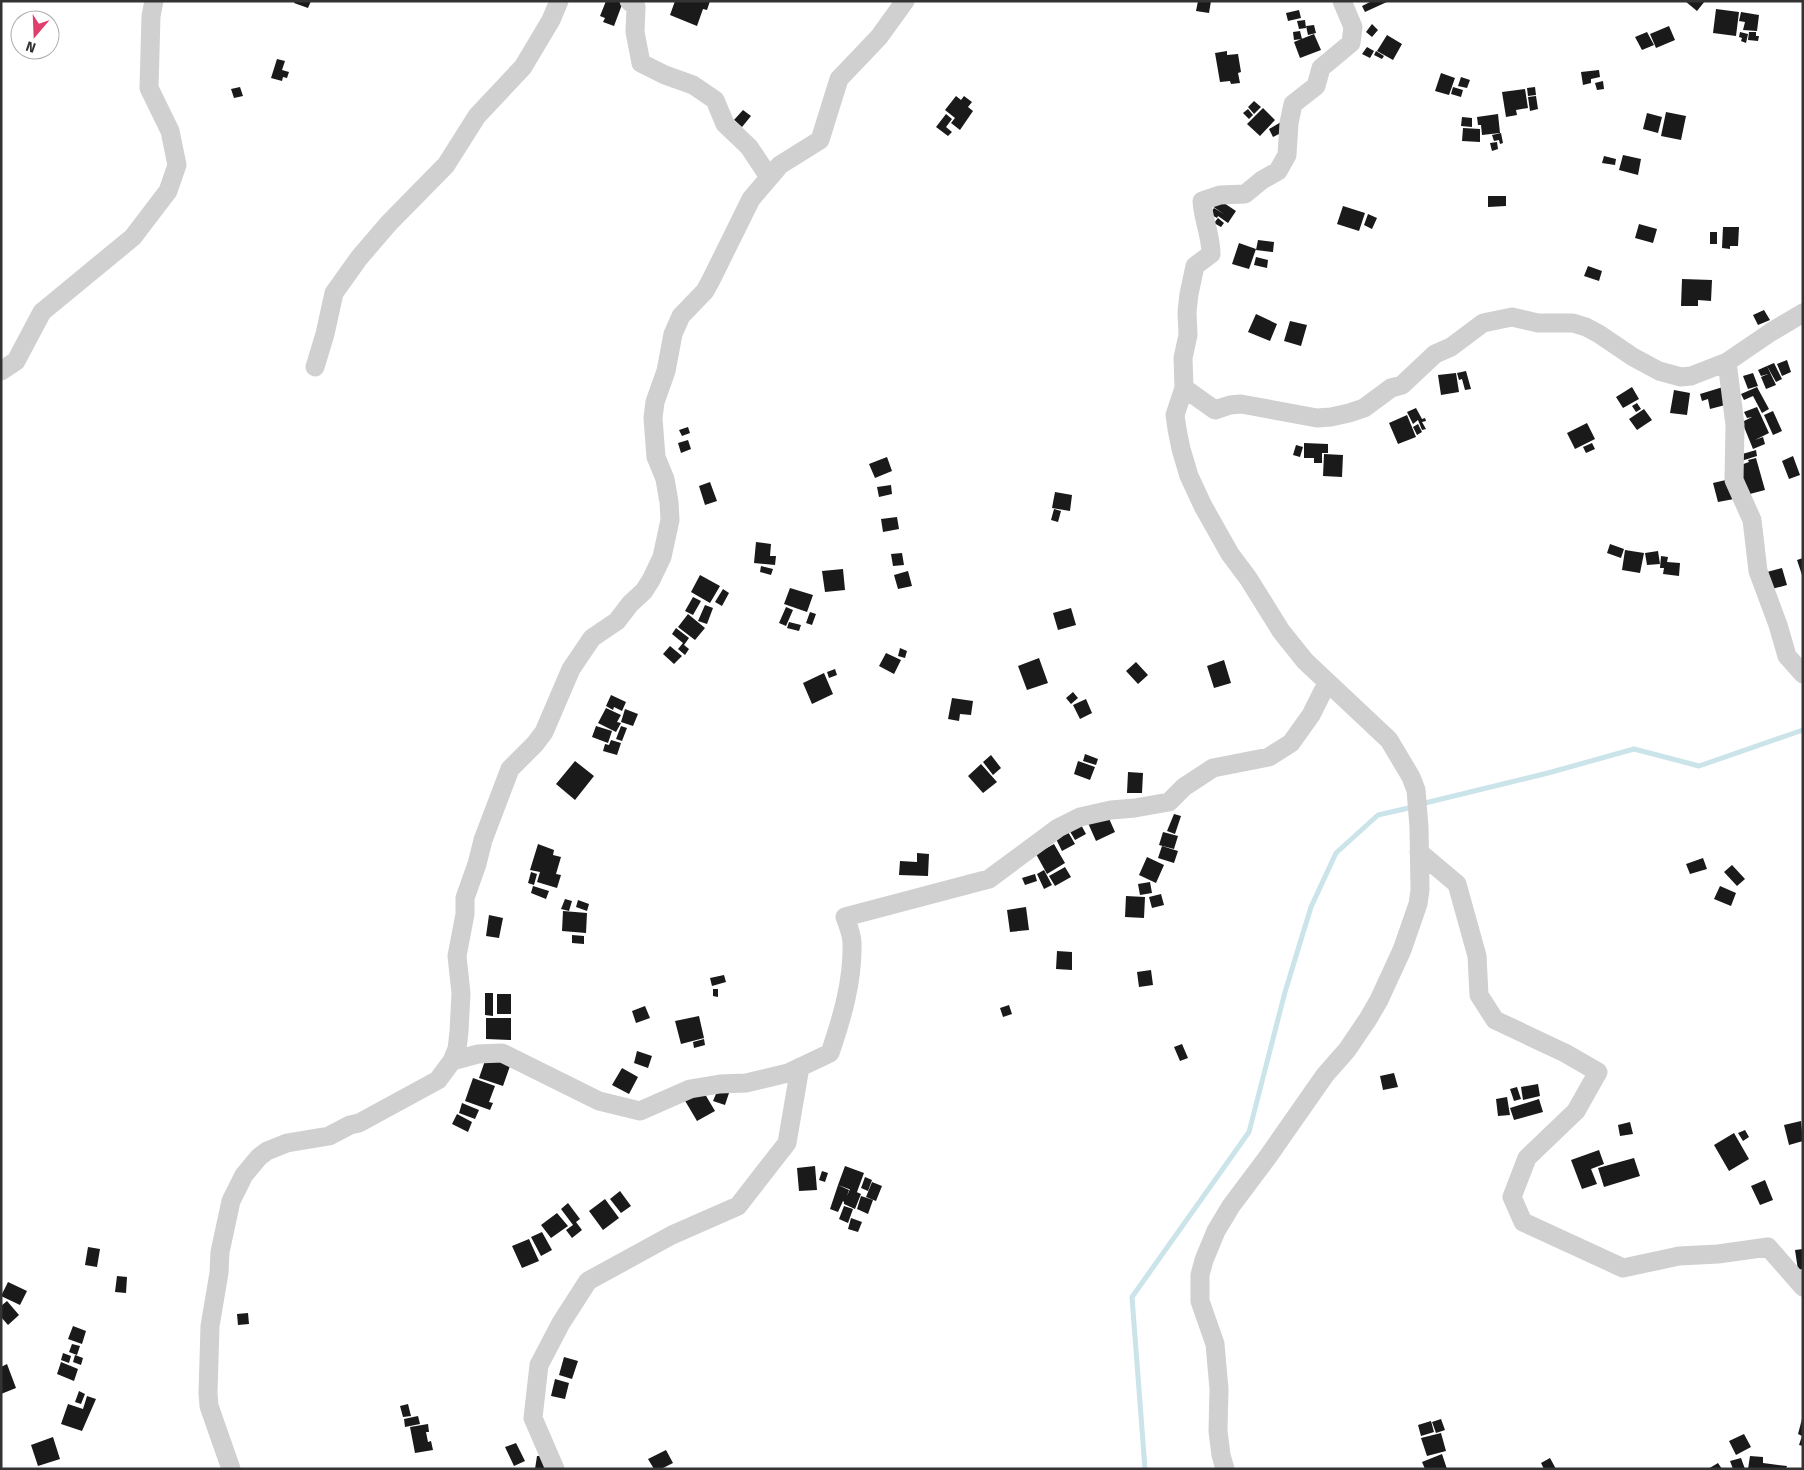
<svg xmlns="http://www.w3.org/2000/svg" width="1804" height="1470" font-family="'Fira Sans',sans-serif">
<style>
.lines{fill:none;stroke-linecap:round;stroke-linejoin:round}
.stream{stroke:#cae4e9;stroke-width:5}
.building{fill:#1a1a1a}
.minor{stroke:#d0d0d0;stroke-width:19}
</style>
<rect width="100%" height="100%" fill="#fff"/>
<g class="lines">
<!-- stream -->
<path class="stream" d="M1421 804 1548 773 1634 749 1699 766 1803 730
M1145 1469 1132 1297 1249 1132 1285 992 1311 907 1336 853 1378 815 1413 807"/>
</g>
<!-- building -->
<path class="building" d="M295 1H311L308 8 294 3Z
M606 1 623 2 614 26 603 22 605 18 600 16Z
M675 1H710L707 10 703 9 697 26 670 15Z
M1198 1H1211L1209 13 1196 11Z
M1372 1H1389L1365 12 1362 6Z
M1685 1H1705L1697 11Z
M1716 9 1739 12 1736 36 1713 33Z
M1299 10 1301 18 1288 21 1286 13Z
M1741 12 1759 15 1757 31 1743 30 1745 22 1739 21Z
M1305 20 1306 28 1299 29 1297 21Z
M1372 24 1378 30 1372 37 1366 32Z
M1314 25 1316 33 1308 35 1306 26Z
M1669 26 1675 40 1656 48 1650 34Z
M1300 31 1302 39 1294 40 1293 32Z
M1647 32 1654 45 1642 50 1635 37Z
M1740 32 1748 34 1746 43 1741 41 1742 38 1739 37Z
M1749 32H1756V36H1759L1758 41 1748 40Z
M1314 34 1321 50 1300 58 1294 42Z
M1387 35 1402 44 1393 60 1377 51Z
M1367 47 1374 51 1370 58 1362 54Z
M1227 51V55L1238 54 1241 72 1238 73 1240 83 1231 84 1230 81 1220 82 1215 53Z
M1376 51 1384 56 1382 59 1374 55Z
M277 59 285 61 282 70 289 72 287 78 283 77 282 81 271 78Z
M1599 70 1600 77 1591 79V83L1583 85 1581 72Z
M1441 73 1455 78 1449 95 1435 91Z
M1461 77 1470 80 1467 88 1458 86Z
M1603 81 1604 89 1597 90 1595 83Z
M240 87 243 96 234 98 231 89Z
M1453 87 1463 90 1461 97 1451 94Z
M1535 87 1536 95 1528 96 1527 88Z
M1525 89 1528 108 1516 110 1517 115 1506 117 1502 92Z
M956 96 961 100 964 96 972 102 968 107 973 111 960 130 951 123 955 118 945 110Z
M1536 96 1538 109 1530 111 1528 97Z
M1254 101 1261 107 1254 114 1248 107Z
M1263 108 1275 120 1260 136 1247 124Z
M1248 109 1253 115 1249 119 1243 113Z
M743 110 751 116 742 127 734 120Z
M1666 112 1686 116 1681 140 1661 136Z
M1647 113 1662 117 1658 133 1643 129Z
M946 114 952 119 946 127 952 132 948 136 936 127Z
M1498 114 1500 133 1482 135 1481 125H1478L1477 117Z
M1462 117 1472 118V127L1461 126Z
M1281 122 1285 131 1273 137 1269 129Z
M1463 128 1480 129V142L1462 141Z
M1501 133 1503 143 1500 144 1499 140 1494 141 1492 135Z
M1497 142 1498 149 1492 151 1490 143Z
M1623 155 1641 159 1638 175 1619 170Z
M1604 156 1616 159 1615 165 1602 163Z
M1488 196H1506V206L1488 207Z
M1218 199 1236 211 1228 223 1218 216 1217 218 1210 214 1214 208 1224 214 1212 206Z
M1343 206 1365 213 1359 231 1337 224Z
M1368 214 1377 218 1372 229 1364 225Z
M1218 218 1224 223 1221 227 1214 223Z
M1639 224 1657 229 1653 243 1635 238Z
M1723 227H1739L1738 246H1730V249L1722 248Z
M1710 232H1717V244H1710Z
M1258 240 1274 242 1273 252 1256 250Z
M1239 243 1256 249 1249 269 1232 264Z
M1256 257 1268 260 1267 268 1254 265Z
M1588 266 1602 271 1599 281 1584 276Z
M1682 279 1712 280 1711 301 1698 300V306H1681Z
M1764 310 1770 320 1758 325 1753 315Z
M1256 314 1277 324 1270 341 1248 332Z
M1290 321 1307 325 1301 346 1284 341Z
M1787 360 1791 372 1782 376 1777 364Z
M1774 363 1782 379 1776 382 1767 366Z
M1767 366 1776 385 1766 389 1761 377 1768 374 1761 376 1758 370Z
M1466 371 1471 389 1465 390 1462 379 1459 380 1457 373Z
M1456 373 1459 392 1441 395 1438 375Z
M1753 373 1758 386 1748 389 1743 376Z
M1632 387 1639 399 1623 408 1616 397Z
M1723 387 1729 404 1710 409 1708 399 1702 401 1700 394Z
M1757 387 1769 409 1762 413 1753 396 1744 400 1741 394Z
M1674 390 1690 393 1687 415 1670 413Z
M1637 403 1641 409 1636 412 1632 406Z
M1757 407 1769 433 1755 440 1763 437 1765 444 1753 449 1742 422 1752 417 1747 418 1744 412Z
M1416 408 1422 419 1425 418 1426 421 1422 422 1426 429 1422 430 1418 420 1413 424 1407 412Z
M1644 409 1652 420 1637 430 1629 419Z
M1773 411 1782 431 1773 435 1764 415Z
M1407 415 1416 437 1398 444 1389 423Z
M1587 423 1595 439 1575 449 1567 433Z
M1418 424 1422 432 1417 435 1413 427Z
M688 427 690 433 682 436 679 430Z
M688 440 691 449 681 453 678 443Z
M1304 443 1328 444V453H1322V463H1314V458H1304Z
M1592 443 1595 449 1586 453 1583 447Z
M1296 445 1303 447 1300 457 1293 455Z
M1756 450 1757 456 1741 461 1739 455Z
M1324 454 1343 455 1342 477 1323 476Z
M1793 456 1800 475 1789 479 1782 461Z
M887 457 892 471 875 478 869 464Z
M1756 458 1765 490 1746 495 1738 466 1749 462 1748 460Z
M1730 479 1734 499 1718 502 1713 483Z
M710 482 717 501 705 505 699 486Z
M891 485 892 494 879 497 877 487Z
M1055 492 1072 495 1070 511 1052 508Z
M1054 509 1061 511 1058 522 1051 520Z
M897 517 899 529 883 532 881 519Z
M756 542 771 544 770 556H776L775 565 754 563Z
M1610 544 1624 549 1621 558 1607 553Z
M1625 550 1644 553 1640 573 1622 570Z
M1658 551 1660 564 1647 565 1645 553Z
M902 553 904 565 893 566 891 554Z
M1661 556 1668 557 1667 562 1680 563 1679 576 1663 574 1664 568H1660Z
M1803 558V575H1802L1797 560Z
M761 566 773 569 771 575 760 572Z
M1782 568 1787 585 1772 589 1767 572Z
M843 569 845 590 825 592 822 571Z
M908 571 912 586 898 589 894 575Z
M700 575 720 586 710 603 691 592Z
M790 588 813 595 807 612 784 604Z
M723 589 729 593 722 606 715 602Z
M693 597 701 601 693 615 685 611Z
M705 605 713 608 707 624 698 621Z
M786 607 793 610 786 626 779 623Z
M1071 608 1076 625 1058 630 1053 613Z
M810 612 816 614 812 625 806 623Z
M688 614 705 628 695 640 678 627Z
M789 622 801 625 799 631 787 628Z
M676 628 689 638 684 645 689 649 685 655 678 649 683 643 672 634Z
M670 646 682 656 674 664 663 654Z
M900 648 907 651 905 658 898 656Z
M886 653 901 660 894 674 879 666Z
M1039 658 1048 683 1027 690 1018 666Z
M1224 660 1231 683 1214 688 1207 666Z
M1136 662 1148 675 1138 684 1126 671Z
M835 669 837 675 829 678 827 672Z
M824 673 833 694 812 704 803 683Z
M1073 692 1078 698 1071 704 1066 698Z
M611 695 626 702 622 711 614 707 613 710 606 706Z
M952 698 973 701 971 715 960 714 959 721 948 719Z
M1086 699 1092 713 1080 719 1073 705Z
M606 708 621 715 617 722 621 723 616 732 598 723Z
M625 709 638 714 633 726 621 722Z
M596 726 612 731 608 743 592 737Z
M621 726 627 728 622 741 616 739Z
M611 740 621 743 617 755 603 751 605 744 609 745Z
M1085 754 1098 759 1096 765 1083 761Z
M991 755 1001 768 993 775 983 762Z
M575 761 594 776 575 800 556 784Z
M1078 761 1095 767 1090 780 1074 774Z
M981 764 997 782 983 793 968 776Z
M1128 772 1143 773 1142 793H1127Z
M1107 814 1115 832 1096 841 1088 823Z
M1174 814 1181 816 1175 834 1167 831Z
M1079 821 1086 834 1075 840 1068 828Z
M1067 830 1075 844 1062 851 1055 837Z
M1163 832 1178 836 1174 849 1159 845Z
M538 844 554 850 553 855 561 857 556 874 561 875 557 888 537 882 540 872 530 870Z
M1054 844 1065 863 1047 874 1036 854Z
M1162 846 1178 851 1174 863 1158 858Z
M917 853 929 854 928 876 899 875 900 861 917 862Z
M1147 857 1164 865 1156 883 1139 875Z
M1703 858 1707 869 1690 874 1686 864Z
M1732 865 1745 879 1737 886 1724 872Z
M1065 867 1071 877 1055 886 1049 876Z
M1044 870 1052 885 1044 889 1037 874Z
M531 872 537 874 534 885 528 883Z
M1035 874 1037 881 1025 885 1022 878Z
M1150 882 1152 893 1140 895 1138 884Z
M533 886 549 891 546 899 531 893Z
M1720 886 1736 893 1731 906 1714 899Z
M1161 894 1164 905 1152 908 1149 897Z
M1126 896 1145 897 1144 918 1125 917Z
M565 899 572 901 569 911 561 909Z
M578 900 589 904 587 911 576 907Z
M1026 907 1029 930 1010 932 1007 910Z
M563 911 587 913 586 933 562 931Z
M489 915 503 918 499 938 486 936Z
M572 935 584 936V944L572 943Z
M1057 951 1072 952V970L1056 969Z
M1151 970 1153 985 1139 987 1137 972Z
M724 975 726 982 712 986 710 978Z
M713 989H718V997L713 996Z
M485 993H493V1016L485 1015Z
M497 994H511V1014H497Z
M1009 1005 1012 1014 1003 1017 1000 1008Z
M645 1006 650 1018 636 1023 632 1011Z
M699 1016 704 1038 681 1044 675 1021Z
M486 1018H511V1040L486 1039Z
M704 1039 705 1045 694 1048 693 1042Z
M1182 1044 1188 1058 1180 1061 1174 1047Z
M637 1051 652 1056 648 1068 634 1063Z
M487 1055 511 1063 503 1086 479 1078Z
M622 1068 638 1077 629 1094 612 1085Z
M1394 1073 1398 1087 1383 1090 1380 1076Z
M473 1078 495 1086 489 1102 493 1103 490 1110 465 1101Z
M1538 1084 1540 1096 1523 1100 1521 1087Z
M1517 1087 1521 1099 1514 1101 1510 1089Z
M702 1089 715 1111 697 1121 684 1099Z
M718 1089 729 1093 725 1105 713 1101Z
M1507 1097 1510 1115 1498 1116 1496 1099Z
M1539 1099 1543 1112 1514 1120 1510 1108Z
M462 1103 479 1110 475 1119 459 1113Z
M457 1114 472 1122 468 1132 452 1124Z
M1801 1121 1803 1141 1789 1145 1784 1125Z
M1630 1122 1633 1134 1620 1136 1618 1125Z
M1745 1130 1749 1137 1743 1141 1738 1133Z
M1734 1133 1749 1159 1729 1171 1714 1145Z
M1599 1150 1604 1164 1591 1169 1597 1184 1582 1189 1571 1160Z
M1634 1158 1640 1176 1604 1187 1598 1168Z
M815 1166 817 1190 799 1191 797 1168Z
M845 1166 864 1173 857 1192 838 1185Z
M822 1171 828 1173 825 1182 819 1180Z
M865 1177 872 1180 868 1191 861 1188Z
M1765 1180 1773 1200 1760 1205 1751 1186Z
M872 1182 882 1186 876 1201 866 1197Z
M838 1185 849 1190 847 1196 850 1189 861 1194 855 1209 844 1204V1202L843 1201 838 1212 830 1209Z
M620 1191 631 1206 621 1213 610 1199Z
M861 1196 873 1200 868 1214 857 1209Z
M605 1199 619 1218 603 1230 589 1211Z
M568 1203 580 1219 576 1222 582 1230 572 1238 566 1230 573 1225 561 1209Z
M844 1206 853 1209 848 1223 839 1219Z
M557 1213 568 1226 551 1238 541 1225Z
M851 1218 862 1222 858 1232 848 1229Z
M542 1232 552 1250 541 1256 531 1237Z
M529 1239 539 1261 522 1268 512 1246Z
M88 1247 100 1249 97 1267 85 1265Z
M1803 1249V1269L1798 1270 1795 1250Z
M117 1276 127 1277 126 1293 115 1292Z
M8 1282 27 1291 20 1305 1 1296Z
M7 1301 19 1315 8 1325 1 1317V1306Z
M248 1313 249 1324 238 1325 237 1314Z
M73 1326 86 1331 82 1344 68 1339Z
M72 1344 80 1346 77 1355 69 1352Z
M63 1353 71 1356 69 1363 61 1360Z
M75 1355 83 1358 81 1365 73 1362Z
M564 1357 578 1361 572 1379 559 1375Z
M61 1362 78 1369 74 1381 57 1374Z
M7 1364 16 1388 1 1394V1367Z
M555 1379 569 1383 565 1399 551 1396Z
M79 1391 85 1394 81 1404 75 1402Z
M87 1396 96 1399 82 1431 61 1424 68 1404 83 1409Z
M408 1404 411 1416 403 1417 400 1406Z
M418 1416 420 1424 405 1427 404 1419Z
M1441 1419 1445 1430 1436 1433 1432 1422Z
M1802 1419H1803V1446L1799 1445 1802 1436 1798 1434Z
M1431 1421 1434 1432 1421 1436 1418 1425Z
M428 1424 429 1432H426L428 1442 431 1441 433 1450 415 1453 410 1427Z
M1441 1433 1446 1451 1427 1456 1421 1438Z
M1744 1434 1751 1447 1736 1455 1729 1441Z
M53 1437 60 1459 38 1466 31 1445Z
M516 1443 525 1461 514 1466 505 1447Z
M666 1450 673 1463 661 1469H654L648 1459Z
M1442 1454 1447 1469H1425L1422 1462Z
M537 1456H545L544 1469H535Z
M1750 1456 1763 1457V1463L1787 1466 1786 1469H1748Z
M1550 1458 1556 1469H1544L1541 1463Z
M1741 1458 1745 1469H1733L1730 1461Z
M1718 1463 1722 1469H1708Z"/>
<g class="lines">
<!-- minor -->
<path class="minor" d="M629 1 636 7 635 32 641 63 665 75 693 85 715 100 725 124 749 147 769 177
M1727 362 1735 425 1734 480 1752 520 1758 571 1778 625 1787 656 1803 674
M315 367 325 334 334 293 359 258 389 223 446 165 477 116 523 67 551 20 559 1
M1 371 16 361 42 312 133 237 168 191 177 165 170 131 149 88 151 16 154 1
M1184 388 1183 358 1188 335 1187 312 1189 294 1195 266 1211 254C1211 236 1203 219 1202 201L1220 195 1245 194 1262 180 1278 171 1287 155 1289 123 1293 104 1316 86 1321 68 1351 43 1353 27 1342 1
M1419 852 1457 884 1477 956 1479 995 1495 1020 1565 1053 1598 1072 1576 1111 1527 1158 1512 1197 1523 1222 1623 1268 1679 1256 1718 1254 1768 1247 1803 1287
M452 1061 478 1054 502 1053 599 1101 640 1111 690 1089 720 1084 746 1083 788 1073 830 1053C842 1018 853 981 852 943 852 935 848 925 845 917L989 879 1058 828 1080 817 1111 810 1135 808 1169 802 1184 787 1213 768 1269 757 1291 743 1311 715 1327 683
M231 1469 209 1406 208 1393 210 1326 219 1273 220 1252 231 1201 244 1175 259 1157 267 1151 287 1143 329 1136 350 1125 359 1123 438 1080 452 1061 457 1049 459 1032 461 993 457 956 465 914V898L477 864 483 840 510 769 535 744 544 732 571 669 592 638 617 621 630 604 644 591 651 580 662 557 670 520 669 502 665 479 656 457 653 418 655 402 666 371 673 334 681 316 705 291 711 280 751 199 780 165 820 140 839 79 879 37 905 1
M555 1469 533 1418 539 1365 561 1323 588 1281 672 1235 738 1206 787 1143 800 1067
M1225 1469 1221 1455 1218 1431 1219 1389 1215 1344 1200 1301V1275L1204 1260 1216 1231 1231 1206 1267 1158 1325 1075 1347 1050 1368 1019 1379 1000 1402 950 1418 904 1420 890 1419 827 1416 790 1411 777 1389 740 1305 661 1281 631 1248 578 1230 554 1203 506 1189 476 1181 449 1177 429 1175 415 1184 388 1215 410 1230 405 1241 404 1317 418 1331 417 1349 413 1364 408 1391 388 1402 385 1435 354 1451 347 1483 323 1512 317 1538 323H1573L1586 327 1599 334 1633 357 1659 371 1681 377 1691 376 1727 362 1771 332 1803 313"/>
</g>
<!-- border -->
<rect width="1804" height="1470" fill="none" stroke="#333333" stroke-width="5"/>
<!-- north arrow -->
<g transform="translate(35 35) rotate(199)"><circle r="24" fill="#ffffff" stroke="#adadad"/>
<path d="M0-4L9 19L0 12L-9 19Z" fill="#e03f6e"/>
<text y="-8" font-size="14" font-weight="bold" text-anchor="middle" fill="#333333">N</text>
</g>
</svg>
